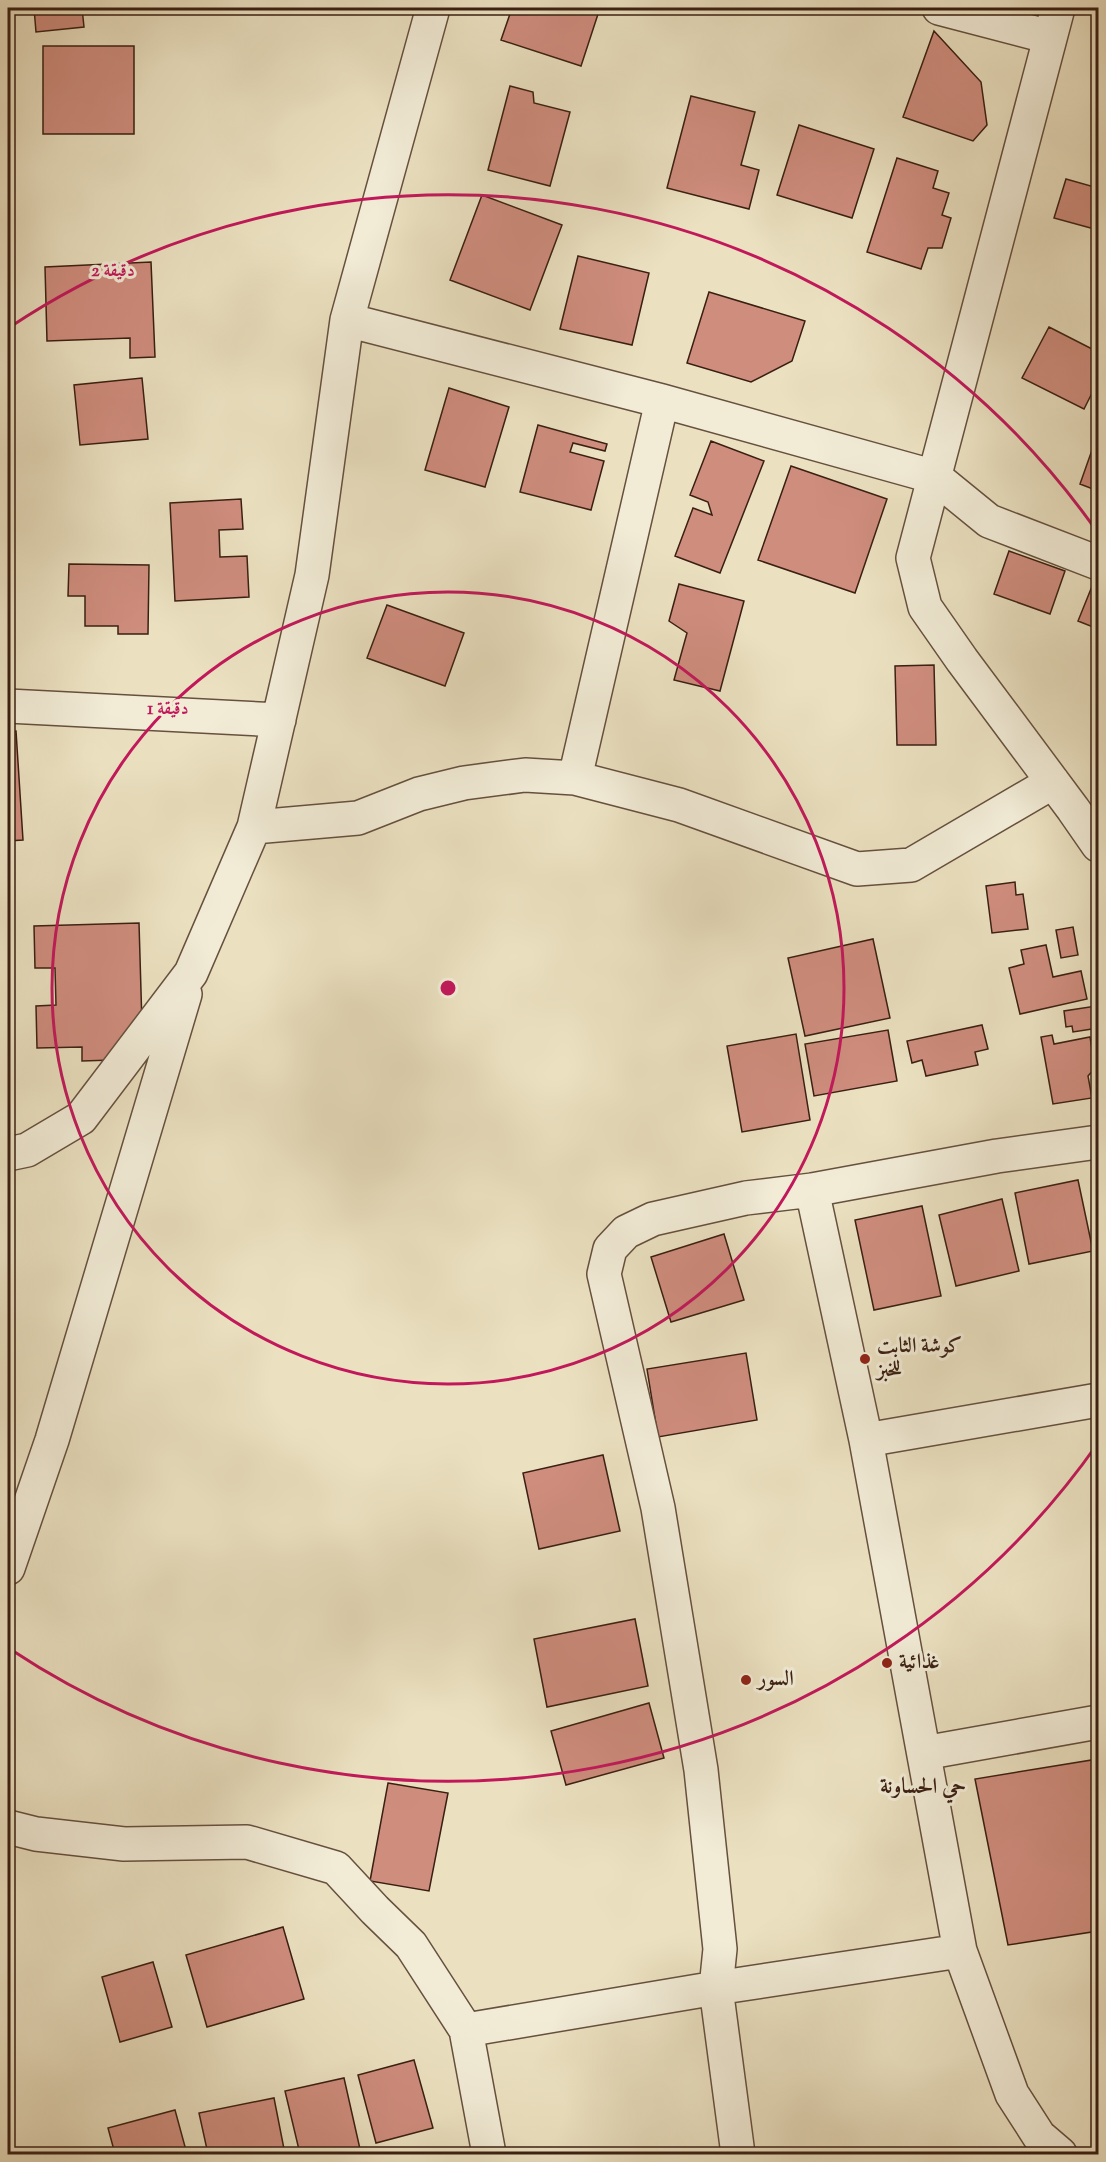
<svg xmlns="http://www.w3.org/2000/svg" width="1106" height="2162" font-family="'Sorts Mill Goudy',Amiri,serif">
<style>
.building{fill:#cf8d7e;stroke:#3a1f12;stroke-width:1.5}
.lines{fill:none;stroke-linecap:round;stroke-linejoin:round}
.street-casing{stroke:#66503e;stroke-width:36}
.street{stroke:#f2ecd7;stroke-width:33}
.ring{fill:none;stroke:#c2185b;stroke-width:3}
.poi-dot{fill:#8f2418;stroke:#f2ecd7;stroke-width:2}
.labels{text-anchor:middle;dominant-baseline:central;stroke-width:6;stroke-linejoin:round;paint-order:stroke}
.poi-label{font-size:21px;font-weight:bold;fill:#3a1f12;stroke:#f2ecd7;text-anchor:start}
.neighbourhood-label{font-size:22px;font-weight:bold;fill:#3a1f12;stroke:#f2ecd7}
.centre{fill:#c2185b;stroke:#f2ecd7;stroke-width:3}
.ring-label{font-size:18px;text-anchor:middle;font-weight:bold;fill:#c2185b;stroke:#f2ecd7;stroke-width:6;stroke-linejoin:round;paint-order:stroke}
</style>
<rect width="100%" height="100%" fill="#ebe1c1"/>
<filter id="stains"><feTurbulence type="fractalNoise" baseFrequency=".00333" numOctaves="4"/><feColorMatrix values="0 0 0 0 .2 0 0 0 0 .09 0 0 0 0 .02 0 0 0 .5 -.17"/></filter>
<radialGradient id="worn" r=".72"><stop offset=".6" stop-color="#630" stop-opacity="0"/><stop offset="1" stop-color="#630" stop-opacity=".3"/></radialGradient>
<!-- building -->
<path class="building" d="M34 8H82L84 27 36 32Z
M512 8H600L581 66 501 40Z
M934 31 981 82 987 125 973 141 903 117Z
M43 46H134V134H43Z
M510 86 533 92 534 103 570 112 550 186 488 170Z
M691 96 755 112 741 165 759 170 749 209 667 188Z
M799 125 874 149 852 218 777 195Z
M897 158 938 171 933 188 949 193 942 215 951 218 942 248H928L921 269 867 252Z
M1066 179 1098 188V230L1054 218Z
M482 195 562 225 530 310 450 280Z
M578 256 649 273 632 345 560 329Z
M151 262 155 357 130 358V338L47 341 45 267Z
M709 292 805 321 792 361 751 382 687 363Z
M1049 327 1098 352V381L1084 409 1022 378Z
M142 378 148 439 80 445 74 385Z
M449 388 509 407 485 487 425 470Z
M538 425 607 444 605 451 573 443 570 452 604 461 591 510 520 492Z
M1098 433V491L1080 484Z
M711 441 764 461 720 573 675 556 693 508 712 515 708 502 690 495Z
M791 466 887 499 855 593 758 560Z
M241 499 243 529 219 530 220 557 247 556 249 597 175 601 170 503Z
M1009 551 1065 571 1050 614 994 594Z
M69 564 149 565 148 634H118V626H85V596H68Z
M1095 579 1098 581V629L1078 621Z
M679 584 744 601 720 691 674 680 687 633 669 621Z
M387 605 464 633 445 686 367 658Z
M934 665 936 745H897L895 666Z
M16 731 23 840 8 841V732Z
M1015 882 1016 895 1023 894 1028 929 992 933 986 886Z
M139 923 143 1059 82 1061V1047L37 1048 36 1006 56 1005 55 968H35L34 926Z
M1073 927 1078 955 1061 958 1056 930Z
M873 939 890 1018 805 1036 788 958Z
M1046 945 1053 977 1081 971 1087 999 1020 1014 1009 968 1024 964 1021 950Z
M1096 1006 1098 1028 1073 1032 1072 1026 1066 1027 1064 1011Z
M982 1025 988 1049 975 1052 978 1065 926 1076 922 1060 912 1063 907 1041Z
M888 1030 897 1081 814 1096 805 1044Z
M796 1034 810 1120 742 1132 727 1046Z
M1052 1035 1054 1044 1090 1037 1095 1068 1088 1076 1092 1098 1053 1104 1041 1037Z
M1078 1180 1093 1251 1029 1264 1015 1193Z
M1002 1199 1019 1271 956 1286 939 1215Z
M922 1206 941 1296 874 1310 855 1220Z
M724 1234 744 1300 671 1322 651 1257Z
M746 1353 757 1420 658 1437 647 1369Z
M603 1455 620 1531 539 1549 523 1473Z
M635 1619 648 1686 547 1707 534 1639Z
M649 1703 664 1758 566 1785 551 1731Z
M1098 1759V1931L1008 1945 975 1779Z
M388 1783 448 1793 429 1891 370 1881Z
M283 1927 304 1999 207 2027 186 1955Z
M153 1962 172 2027 120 2042 102 1977Z
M414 2060 433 2128 376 2143 358 2075Z
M344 2078 360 2149 334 2154H300L285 2091Z
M274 2098 285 2154H208L199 2113Z
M175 2110 187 2154H115L108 2128Z"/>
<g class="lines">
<defs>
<path id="street" d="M939 8 1050 37
M1058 8 913 558 925 607 962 660 1073 809 1098 845
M347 320 662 401 935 477 989 521 1098 563
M8 706 279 720
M575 778 662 401
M254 827 358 818 419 794 464 783 525 775 575 778 679 805 857 869 911 865 1053 782
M8 1154 27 1150 81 1118 191 973 254 827 312 575 347 320 433 8
M812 1190 866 1440 960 1951 1012 2094 1039 2136 1060 2154
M866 1440 1098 1400
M8 1568 52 1440 185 994
M924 1753 1098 1722
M8 1827 36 1834 124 1844 247 1842 336 1868 375 1910 411 1945 466 2030 489 2154
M466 2030 716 1988 960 1951
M738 2154 716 1988 720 1949 701 1770 658 1508 604 1274 610 1249 626 1232 653 1219 746 1198 812 1190 997 1156 1098 1142"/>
</defs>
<!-- street casing -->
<use href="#street" class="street-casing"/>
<!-- street -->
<use href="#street" class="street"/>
</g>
<!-- distance rings -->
<g class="ring">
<circle cx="448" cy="988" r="396"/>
<path d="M1098 1443A793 793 0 0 1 10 1649M10 327A793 793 0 0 1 1098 533"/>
</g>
<!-- markers -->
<g class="poi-dot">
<circle cx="865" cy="1359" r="6"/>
<circle cx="887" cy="1663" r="6"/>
<circle cx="746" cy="1680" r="6"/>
</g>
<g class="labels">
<!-- poi labels -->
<g class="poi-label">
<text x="877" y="1347">كوشة الثابت<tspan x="877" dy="24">للخبز</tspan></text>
<text x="899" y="1663">غذائية</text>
<text x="758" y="1680">السور</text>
</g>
<!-- neighbourhood labels -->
<g class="neighbourhood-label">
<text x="923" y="1788">حي الحساونة</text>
</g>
</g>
<circle cx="448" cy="988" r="9" class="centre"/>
<g class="ring-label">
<text x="113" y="276">2 دقيقة</text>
<text x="168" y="714">1 دقيقة</text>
</g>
<!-- margin -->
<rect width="1106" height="2162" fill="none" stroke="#ebe1c1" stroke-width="30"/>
<rect x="9" y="9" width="1088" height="2144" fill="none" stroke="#3a1f12" stroke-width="3"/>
<rect x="15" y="15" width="1076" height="2132" fill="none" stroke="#3a1f12" stroke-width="1.5"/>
<rect width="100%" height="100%" filter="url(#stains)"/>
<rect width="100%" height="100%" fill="url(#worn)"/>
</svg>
